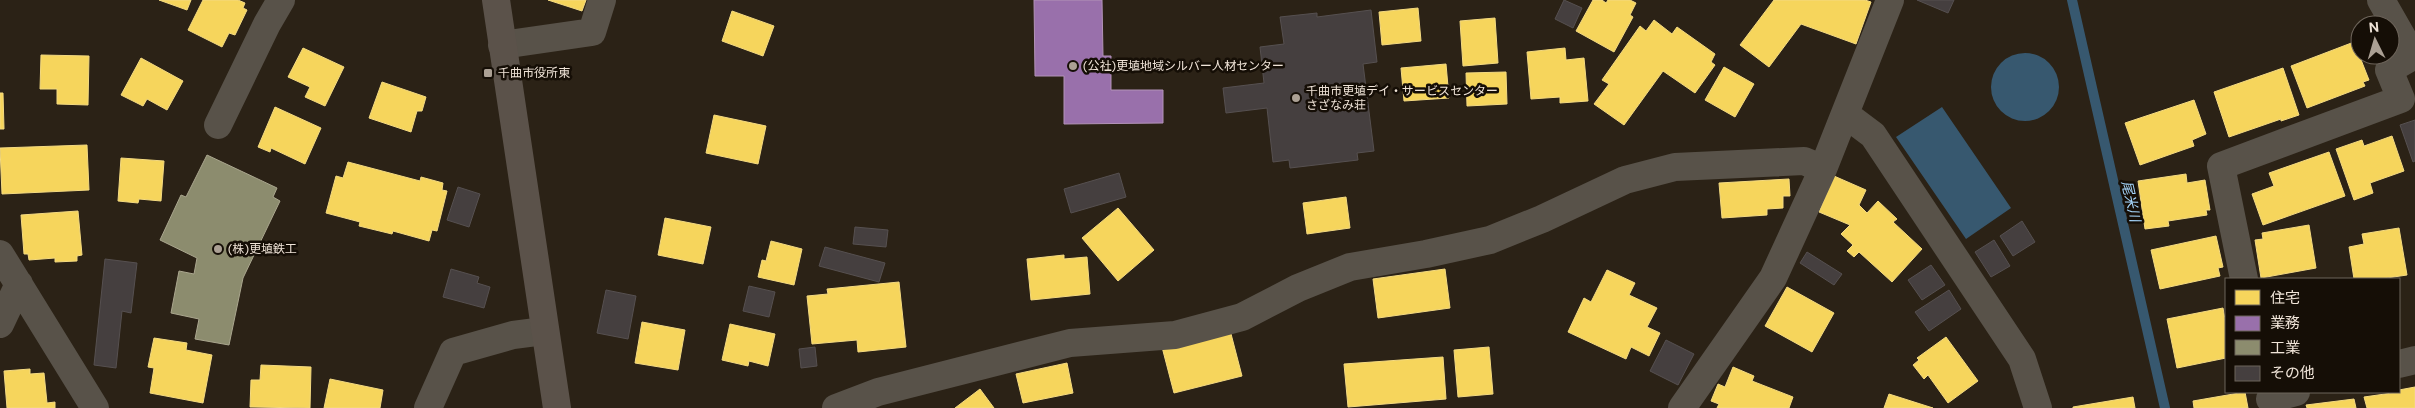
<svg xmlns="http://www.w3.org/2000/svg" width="2415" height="408" font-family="'DM Sans','Noto Sans JP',sans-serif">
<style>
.water{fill:#37586f}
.homes{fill:#f6d55c;stroke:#f4da81}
.offices{fill:#9970ab;stroke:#b393b8}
.industry{fill:#8c8c6e;stroke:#aaa68e}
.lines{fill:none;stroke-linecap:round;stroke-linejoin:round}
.stream{stroke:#37586f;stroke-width:10}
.building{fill:#453f3f;stroke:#565050}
.street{stroke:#585249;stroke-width:28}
.secondary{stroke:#5b524a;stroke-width:28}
.poi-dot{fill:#aba094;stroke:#150e06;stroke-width:2}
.labels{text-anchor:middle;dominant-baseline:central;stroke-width:5;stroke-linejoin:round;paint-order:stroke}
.poi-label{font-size:12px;fill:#f0e4d8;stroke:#150e06;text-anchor:start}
.water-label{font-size:14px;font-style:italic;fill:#a4d4fa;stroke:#150e06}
</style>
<rect width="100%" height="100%" fill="#2b2216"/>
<!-- water -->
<path class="water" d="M1991 87a34 34 0 1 1 68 0a34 34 0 1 1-68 0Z
M1942 107 2011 208 1966 239 1896 137Z"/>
<!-- homes -->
<path class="homes" d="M159 0H191L187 10Z
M203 0H238L245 3 243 8 247 10 235 35 229 33 222 47 188 30Z
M548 0H586L582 11Z
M1593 0H1602L1606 3 1608 0H1630L1636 3 1630 15 1633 17 1614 52 1576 31Z
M1774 0H1865L1871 2 1856 44 1801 24 1769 67 1740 45Z
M1418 8 1421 41 1382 45 1379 12Z
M732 11 774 26 763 56 722 41Z
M1495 18 1498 63 1463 66 1460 21Z
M1654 20 1672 34 1677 27 1715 54 1711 62 1715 65 1695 93 1663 71 1624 125 1594 104 1609 84 1602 80 1640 26 1646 31Z
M2354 42 2369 80 2363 82 2365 86 2307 108 2291 66Z
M303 48 344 67 325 106 305 97 310 87 288 77Z
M1565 48 1566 60 1584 58 1588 101 1560 103V97L1531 99 1527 52Z
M41 55 89 56 88 105 57 104V89H40Z
M141 58 183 81 167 110 147 99 143 106 121 95Z
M1446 64 1449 98 1404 101 1401 68Z
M1724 67 1754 84 1735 117 1705 100Z
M2283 68 2299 115 2281 121V119L2229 137 2214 92Z
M1506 72 1507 104 1467 106 1466 73Z
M382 82 426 97 422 111H417L411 132 369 118Z
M0 93H3L4 129H0Z
M2194 100 2206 134 2192 140 2194 146 2140 165 2125 123Z
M275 107 321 128 305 164 271 148 270 152 258 147Z
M714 115 766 126 758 164 706 153Z
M2392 136 2404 171 2370 183 2373 193 2354 200 2336 149 2362 140 2364 146Z
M87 145 89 190 2 194 0 148Z
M2329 152 2345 196 2263 225 2252 194 2274 186 2269 173Z
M121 158 164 161 161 201 139 199 138 203 118 201Z
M348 162 420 181 421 177 443 183 442 190 447 191 437 231 432 230 429 241 393 231 392 234 359 226 360 222 326 213 336 176 343 178Z
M2186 174 2187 183 2205 180 2210 210H2206L2207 215 2168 221 2169 226 2145 229 2138 181Z
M1834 176 1866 190 1859 205 1867 213 1878 201 1897 219 1893 222 1922 249 1892 282 1859 252 1854 257 1847 251 1853 245 1841 234 1850 225 1819 212Z
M1789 179 1790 196H1783V208L1767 209V215L1722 218 1719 183Z
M1346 197 1350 228 1307 234 1303 203Z
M1118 208 1154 250 1118 281 1082 238Z
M78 211 82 255 77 256V261L55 262V258L29 260 28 254H24L21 215Z
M665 218 711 227 703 264 658 255Z
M2309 225 2316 268 2261 278 2255 240 2263 239 2262 233Z
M2399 228 2407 275 2380 279H2354L2349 247 2364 244 2362 234Z
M2216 236 2223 267 2218 268 2220 276 2160 289 2151 250Z
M771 241 802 249 794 285 758 277 762 260 766 261Z
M1064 255V259L1087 257 1090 294 1031 300 1027 259Z
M1445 269 1450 308 1378 318 1373 279Z
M1607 270 1635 283 1629 295 1657 308 1647 327 1660 333 1649 356 1631 347 1626 359 1568 332 1584 298 1591 302Z
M899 282 906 347 858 352 857 340 812 344 807 296 828 294 827 289Z
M1787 287 1834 313 1812 352 1765 326Z
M2223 308 2226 325V358L2177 368 2167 319Z
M642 322 685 330 678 370 635 363Z
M730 324 775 334 768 366 749 361 748 366 722 360Z
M1230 330 1242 376 1174 393 1162 347Z
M1946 337 1978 381 1948 403 1928 375 1924 379 1913 365 1919 360 1917 358Z
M154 338 187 343 186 350 212 355 203 403 150 393 154 368 148 367Z
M1489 347 1493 394 1458 397 1454 350Z
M1443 357 1446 399 1348 407 1344 364Z
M1067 363 1073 393 1023 403 1016 374Z
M261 365 311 367 310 408 250 407 251 380H260Z
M1733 367 1754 376 1752 381 1793 397 1789 408H1717L1719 404 1711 401 1718 384 1725 387Z
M30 369V374L44 373 47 403 55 402V408H7L4 371Z
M330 379 383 390 380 408H324Z
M2415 387V408H2367L2364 397 2399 392V390Z
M980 389 994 408H955Z
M2245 392 2248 408H2194L2193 401Z
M1889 394 1933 408H1884Z
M2133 397 2135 408H2073V407Z
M2354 399 2356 408H2307L2306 405Z"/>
<!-- offices -->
<path class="offices" d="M1034 0H1102L1103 56H1111V90H1163V123L1064 124V76H1035Z"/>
<!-- industry -->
<path class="industry" d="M207 155 277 188 273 197 280 201 243 278 229 345 195 339 199 319 171 313 179 271 194 274 197 258 160 240 181 195 186 197Z"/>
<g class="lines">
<!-- stream -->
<path class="stream" d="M2072 0 2165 408"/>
</g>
<!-- building -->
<path class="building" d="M1564 0 1582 8 1573 28 1555 19Z
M1917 0H1954L1948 13Z
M1371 10 1377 62 1363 64 1374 151 1357 153 1358 160 1290 168 1289 160 1273 162 1267 108 1226 113 1223 88 1264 83 1260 47 1284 44 1280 17 1317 13V17Z
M2415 120V161L2413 162 2400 125Z
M1119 173 1126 197 1071 213 1064 189Z
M458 187 480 194 469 227 447 220Z
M2022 221 2035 242 2013 256 2000 236Z
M855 227 888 230 886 247 853 244Z
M1994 240 2010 266 1991 277 1975 252Z
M825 247 885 263 879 282 819 266Z
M1807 252 1842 274 1834 285 1800 263Z
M105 259 137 263 131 313 122 311 116 368 94 365Z
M1931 265 1945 285 1922 300 1908 280Z
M451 269 479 277 477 283 490 287 484 308 443 297Z
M749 286 775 292 769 317 743 311Z
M606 290 636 296 628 339 597 333Z
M1949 290 1961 309 1929 331 1915 312Z
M1666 340 1694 354 1678 385 1650 371Z
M815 347 817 366 801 368 799 349Z"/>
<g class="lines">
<!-- street -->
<path class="street" d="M2381 0 2413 56 2415 55
M502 45 592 32 602 0
M1845 114 1873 135 2022 359 2038 408
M218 125 267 24 281 0
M0 254 95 408
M2244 279 2221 166 2401 99 2389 70 2413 56
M0 324 19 284
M2399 364 2415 360
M2270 399 2296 392
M428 408 453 352 513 335 544 331
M836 408 878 392 1070 343 1175 335 1242 317 1298 288 1350 267 1426 254 1490 240 1542 219 1625 180 1675 167 1804 161 1823 169
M1682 408 1773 278 1823 169 1890 0"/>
<!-- secondary -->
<path class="secondary" d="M496 0 557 408"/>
</g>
<!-- markers -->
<g class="poi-dot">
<circle cx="1073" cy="66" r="5"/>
<rect x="483" y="68" width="10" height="10" rx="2.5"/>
<circle cx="1296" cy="98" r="5"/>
<circle cx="218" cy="249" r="5"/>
</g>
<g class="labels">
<!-- poi labels -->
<g class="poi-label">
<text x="1083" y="66">(公社)更埴地域シルバー人材センター</text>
<text x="498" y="73">千曲市役所東</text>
<text x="1306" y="91">千曲市更埴デイ・サービスセンター<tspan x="1306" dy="14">さざなみ荘</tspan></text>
<text x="228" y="249">(株)更埴鉄工</text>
</g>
<!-- water labels -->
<g class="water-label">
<text transform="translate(2131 201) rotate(77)">尾米川</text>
</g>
</g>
<!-- legend -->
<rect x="2225" y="278" width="175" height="115" fill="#150e06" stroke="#6d645a"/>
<rect x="2235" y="290" width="25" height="15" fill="#f6d55c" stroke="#6d645a"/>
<text x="2270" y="303" font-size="15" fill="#f0e4d8">住宅</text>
<rect x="2235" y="316" width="25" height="15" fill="#9970ab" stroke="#6d645a"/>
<text x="2270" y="328" font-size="15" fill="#f0e4d8">業務</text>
<rect x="2235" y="340" width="25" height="15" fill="#8c8c6e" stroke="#6d645a"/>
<text x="2270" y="353" font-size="15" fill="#f0e4d8">工業</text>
<rect x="2235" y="366" width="25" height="15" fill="#453f3f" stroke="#6d645a"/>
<text x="2270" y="378" font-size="15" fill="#f0e4d8">その他</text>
<!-- north arrow -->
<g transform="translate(2375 40) rotate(355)"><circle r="24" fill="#150e06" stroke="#6d645a"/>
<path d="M0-4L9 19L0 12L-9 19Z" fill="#aba094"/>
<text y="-8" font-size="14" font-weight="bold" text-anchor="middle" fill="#f0e4d8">N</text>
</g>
</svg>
